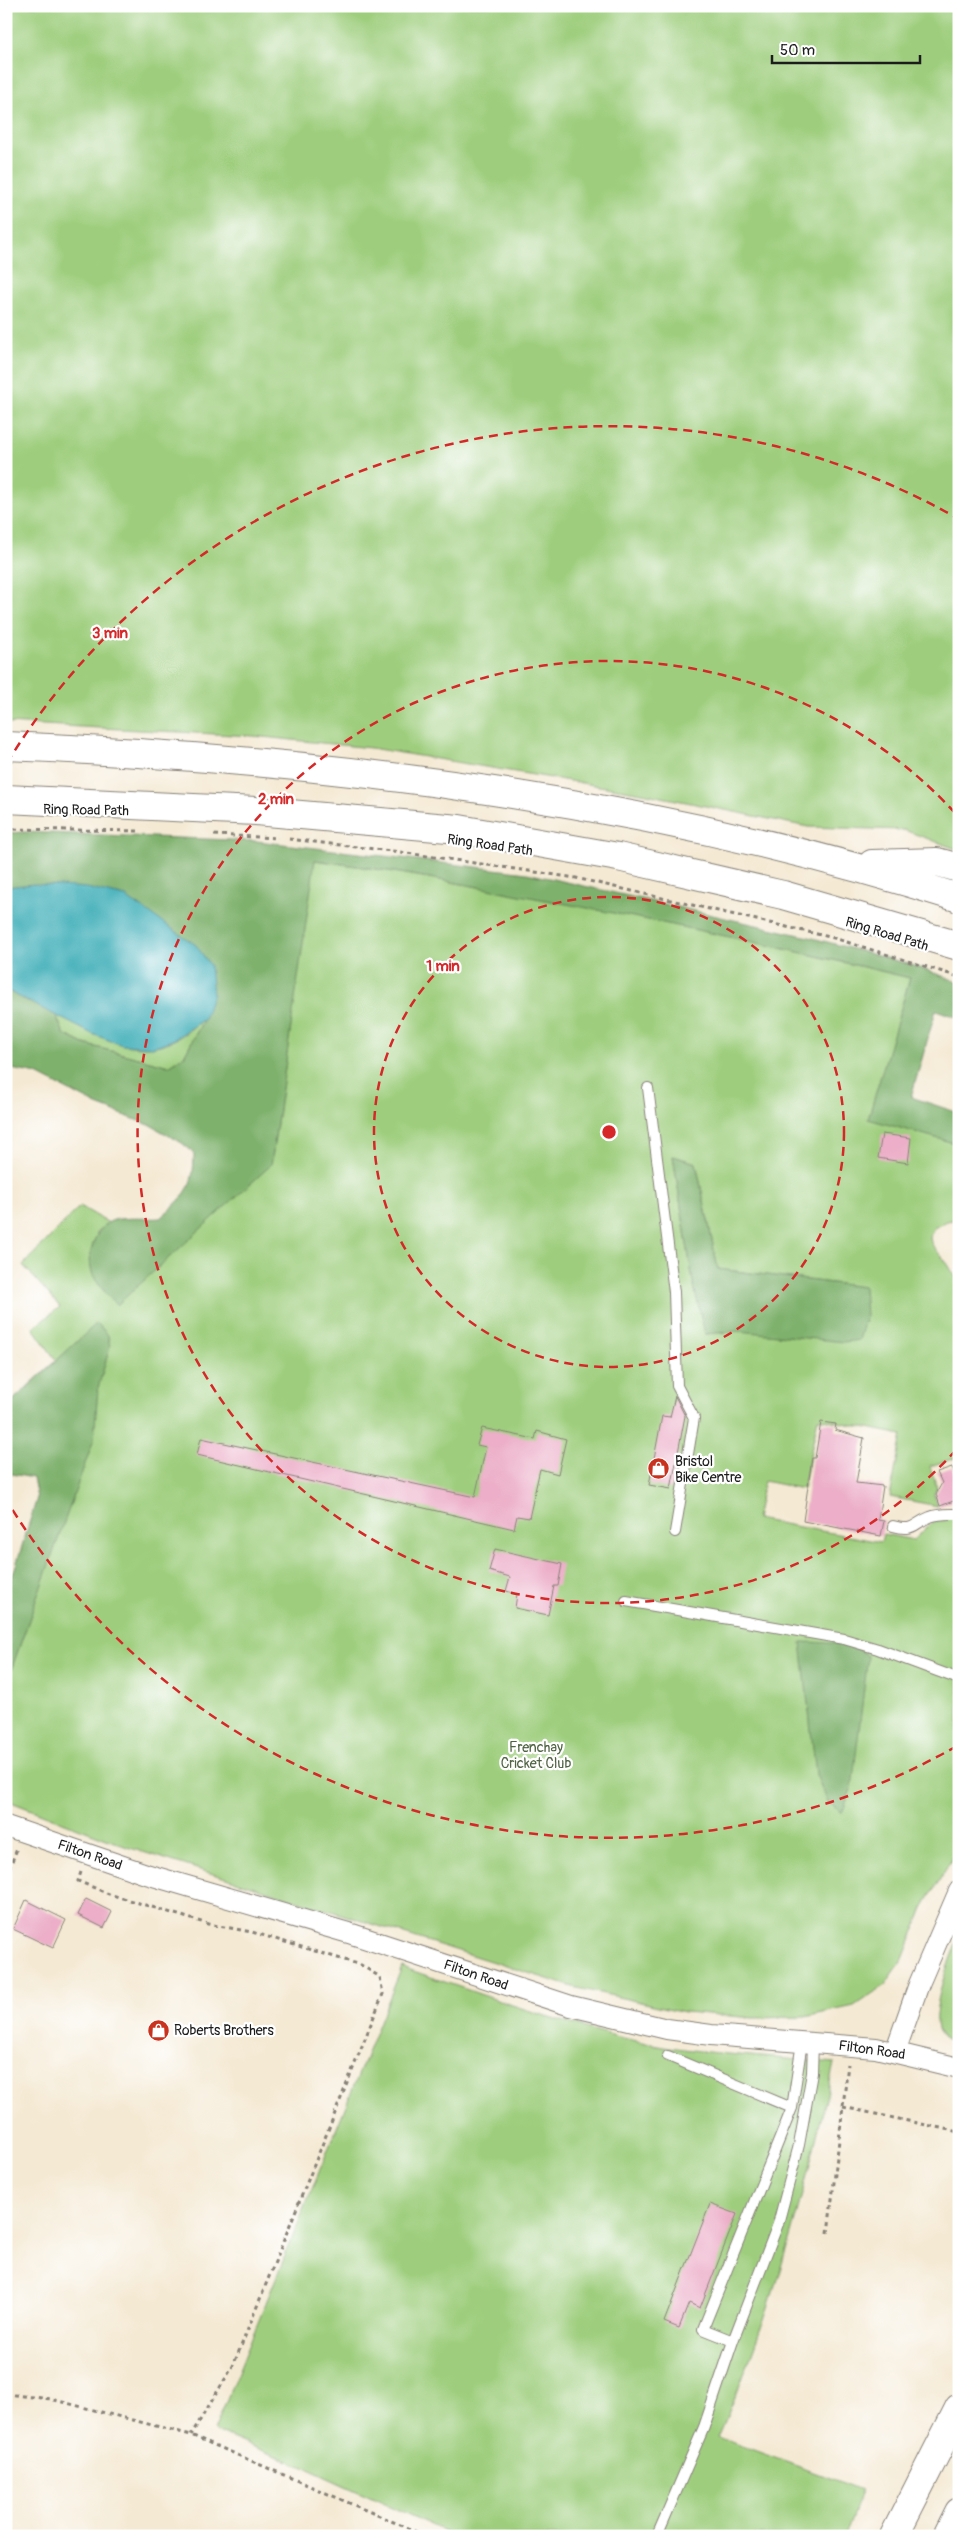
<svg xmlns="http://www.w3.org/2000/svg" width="965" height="2542" font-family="Pangolin,sans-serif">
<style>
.green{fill:#9ece7d;stroke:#5d754c;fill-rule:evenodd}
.forest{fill:#7eb16c;stroke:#4d6644}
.water{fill:#3cadb7;stroke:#2c646a}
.building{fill:#ecaec8}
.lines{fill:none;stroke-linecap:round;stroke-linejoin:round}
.lane-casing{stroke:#888278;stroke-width:12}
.street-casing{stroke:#888278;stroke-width:22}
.primary-casing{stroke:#888278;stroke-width:30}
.highway-casing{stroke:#888278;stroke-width:30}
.path{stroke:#888278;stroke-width:3;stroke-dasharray:4 4;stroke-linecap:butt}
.lane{stroke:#fff;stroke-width:10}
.street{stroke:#fff;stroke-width:20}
.primary{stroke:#fff;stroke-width:28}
.highway{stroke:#fff;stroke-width:28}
.ring{fill:none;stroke:#d62828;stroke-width:2.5;stroke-dasharray:9 6}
.labels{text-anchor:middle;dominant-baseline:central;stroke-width:4.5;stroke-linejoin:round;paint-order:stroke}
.street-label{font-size:14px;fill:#1c1c1c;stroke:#fff}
.poi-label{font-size:14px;fill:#1c1c1c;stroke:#fff;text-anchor:start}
.park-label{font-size:14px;fill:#506343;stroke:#fff}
.centre{fill:#d62828;stroke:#fff;stroke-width:2.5}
.ring-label{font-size:15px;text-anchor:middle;font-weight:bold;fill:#d62828;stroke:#fff;stroke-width:4.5;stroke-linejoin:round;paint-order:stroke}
</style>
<rect width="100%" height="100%" fill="#fff"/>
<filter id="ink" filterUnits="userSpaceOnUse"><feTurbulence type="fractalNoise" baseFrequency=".02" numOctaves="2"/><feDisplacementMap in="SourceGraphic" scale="10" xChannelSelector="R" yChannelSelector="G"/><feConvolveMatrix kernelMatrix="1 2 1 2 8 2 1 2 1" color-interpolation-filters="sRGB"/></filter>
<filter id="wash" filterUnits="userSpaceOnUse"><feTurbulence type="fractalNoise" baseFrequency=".0096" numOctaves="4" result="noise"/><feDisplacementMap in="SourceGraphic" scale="20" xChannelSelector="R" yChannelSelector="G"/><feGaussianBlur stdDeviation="1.12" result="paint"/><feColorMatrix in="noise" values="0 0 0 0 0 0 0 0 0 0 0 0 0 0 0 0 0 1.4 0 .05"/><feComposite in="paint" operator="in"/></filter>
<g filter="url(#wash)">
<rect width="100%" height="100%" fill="#f4e9d3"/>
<!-- green -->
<path class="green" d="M6 6H959V850L904 830 808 827 642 793 371 748 253 736 6 723Z
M314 860C397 871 478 887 560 902 677 925 794 950 910 978L869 1118 954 1143 953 1152 959 1153V1219L947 1221 934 1228C924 1241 936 1249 943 1258 950 1265 952 1274 959 1281V1457L930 1466 937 1488 934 1494 938 1506 890 1497 902 1435 818 1418 803 1489 764 1481 756 1519 881 1542 883 1534 914 1540 936 1518H959V1847L923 1908 903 1959 885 1985 854 2006 805 2017 753 2018 685 2012 573 1987 127 1847 6 1800V1684L93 1439 6 1411V1407L56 1360 33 1328 60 1307 23 1265 80 1206 109 1223 97 1232 92 1272 271 1165ZM673 1156 696 1163 718 1269 864 1287 739 1331 706 1334 693 1282Z
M56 1015C91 1033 136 1061 176 1039 186 1034 195 1025 204 1019L184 1056 169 1066 84 1044 64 1034Z
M959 1935V2044C951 2042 943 2040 939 2033 927 2016 952 1955 959 1935Z
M402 1967C474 1992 545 2018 619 2037 688 2054 762 2056 834 2063 828 2094 819 2125 812 2156 788 2251 758 2347 718 2437L862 2490 845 2536H455L304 2467 214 2431Z"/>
<!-- forest -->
<path class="forest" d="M24 832 257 841 527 873 809 937 912 965 959 982V1018L936 1010 911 1097 959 1113V1129L954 1143 868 1119 910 978C794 950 678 925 561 903 479 887 398 871 315 860L271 1165 117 1305C108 1295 99 1287 93 1275 85 1258 95 1225 114 1220 124 1217 149 1219 160 1218 185 1196 194 1189 194 1153L182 1143 152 1126 97 1105 37 1074 6 1068V990L56 1015 64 1034 84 1044 169 1066 184 1056 204 1019 126 897C86 888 48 883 6 887V833Z
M673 1156 696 1163 718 1269 864 1287 866 1316 859 1340 844 1342 739 1331 705 1334 693 1282Z
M97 1323 108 1335 110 1347 98 1388 94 1439 6 1684V1597L37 1498 33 1478 12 1474 6 1478V1407Z
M801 1642C823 1643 851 1641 868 1656L852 1787 842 1813 828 1802 816 1775Z"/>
<!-- water -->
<path class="water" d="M34 884 87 888 126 897 196 945 210 965 213 994 204 1019 175 1039 153 1047 122 1045 92 1034 6 990V887Z"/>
<g id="blocks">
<!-- building -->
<path class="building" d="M882 1134 911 1138 908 1163 878 1158Z
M675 1396 685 1416 671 1489 649 1485 662 1416 670 1417Z
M821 1422 836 1424 835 1430 864 1438 856 1483 883 1486 878 1520 884 1521 881 1536 803 1521 812 1458H815Z
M482 1428 535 1439 537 1431 566 1439 558 1474 540 1469 529 1518 517 1516 514 1529 197 1455 201 1438 475 1497 486 1447 477 1445Z
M952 1467 959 1486V1499L940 1506 936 1494 942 1483 937 1472Z
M495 1549 562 1564 558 1586H554L548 1615 515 1608 517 1594 506 1591 510 1577 489 1571Z
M86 1899 112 1912 104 1928 78 1915Z
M26 1900 66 1920 53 1948 13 1929Z
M710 2204 737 2214 700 2308 689 2303 679 2328 664 2322Z"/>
</g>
</g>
<g filter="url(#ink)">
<use href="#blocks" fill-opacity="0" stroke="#888278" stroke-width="1"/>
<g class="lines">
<defs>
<path id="lane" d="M648 1088 674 1292 677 1386 694 1418 675 1532
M893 1526C915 1532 912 1524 930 1517 939 1513 949 1514 959 1514
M626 1601 844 1639 878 1649 959 1679
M668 2056 792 2108
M733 2341 703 2329 792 2108 802 2042
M657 2536 704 2427 733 2341 778 2224 799 2145 812 2073 813 2043"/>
<path id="street" d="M6 1826 146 1874 352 1934 571 2006 667 2029 711 2035 876 2048 959 2068
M895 2052 919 1984 959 1891"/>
<path id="primary" d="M6 746C327 759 652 800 959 898
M6 799 256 811 459 829 618 857 783 895 959 946
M872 864 937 862 959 868"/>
<path id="highway" d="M894 2536 959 2408
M947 2536 959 2512"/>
</defs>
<!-- lane casing -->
<use href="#lane" class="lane-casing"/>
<!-- street casing -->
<use href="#street" class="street-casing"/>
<!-- primary casing -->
<use href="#primary" class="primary-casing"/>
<!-- highway casing -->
<use href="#highway" class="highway-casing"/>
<!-- path -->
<path class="path" d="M6 829 141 831
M214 835 278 838
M289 839 400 852 576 878 834 938 959 977
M81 1872 78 1881 109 1894 208 1924 252 1932 361 1965 380 1977 383 1994 233 2366 191 2435
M6 1876 17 1849
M843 2107 959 2132
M828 2233 848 2064
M6 2394 51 2399 191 2435 426 2536"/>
<!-- lane -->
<use href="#lane" class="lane"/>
<!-- street -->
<use href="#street" class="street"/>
<!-- primary -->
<use href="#primary" class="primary"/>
<!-- highway -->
<use href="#highway" class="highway"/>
</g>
</g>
<!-- distance rings -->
<g class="ring">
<circle cx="609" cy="1132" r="235"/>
<path d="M956 1450A471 471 0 1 1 956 814"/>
<path d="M957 1746A706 706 0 0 1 7 1501M7 763A706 706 0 0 1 957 518"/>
</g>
<!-- icons -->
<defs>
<symbol id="shop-disc" viewBox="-11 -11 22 22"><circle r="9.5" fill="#c8321e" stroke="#fff"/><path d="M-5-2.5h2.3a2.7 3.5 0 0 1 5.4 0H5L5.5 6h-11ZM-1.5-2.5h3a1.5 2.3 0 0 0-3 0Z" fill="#fff"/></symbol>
</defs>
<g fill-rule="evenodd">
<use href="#shop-disc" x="646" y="1456" width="25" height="25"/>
<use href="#shop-disc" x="146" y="2018" width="25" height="25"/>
</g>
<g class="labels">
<!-- street labels -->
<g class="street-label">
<text transform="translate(86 810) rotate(1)">Ring Road Path</text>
<text transform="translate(490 845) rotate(8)">Ring Road Path</text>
<text transform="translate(887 934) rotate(17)">Ring Road Path</text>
<text transform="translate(90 1855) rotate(19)">Filton Road</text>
<text transform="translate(476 1975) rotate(19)">Filton Road</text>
<text transform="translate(872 2050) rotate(8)">Filton Road</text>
</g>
<!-- poi labels -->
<g class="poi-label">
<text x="675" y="1461">Bristol<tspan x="675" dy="16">Bike Centre</tspan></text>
<text x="174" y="2030">Roberts Brothers</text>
</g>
<!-- park labels -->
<g class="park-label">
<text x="536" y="1747">Frenchay<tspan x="536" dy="16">Cricket Club</tspan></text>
</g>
</g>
<circle cx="609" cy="1132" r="8" class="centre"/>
<g class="ring-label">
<text x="110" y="638">3 min</text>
<text x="276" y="804">2 min</text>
<text x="443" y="971">1 min</text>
</g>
<!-- margin -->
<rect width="965" height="2542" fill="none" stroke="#fff" stroke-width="25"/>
<!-- scale -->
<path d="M772 55v8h148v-8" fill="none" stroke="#1c1c1c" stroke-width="2.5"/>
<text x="780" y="55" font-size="15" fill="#1c1c1c" stroke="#ffffff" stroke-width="4" paint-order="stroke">50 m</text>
</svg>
